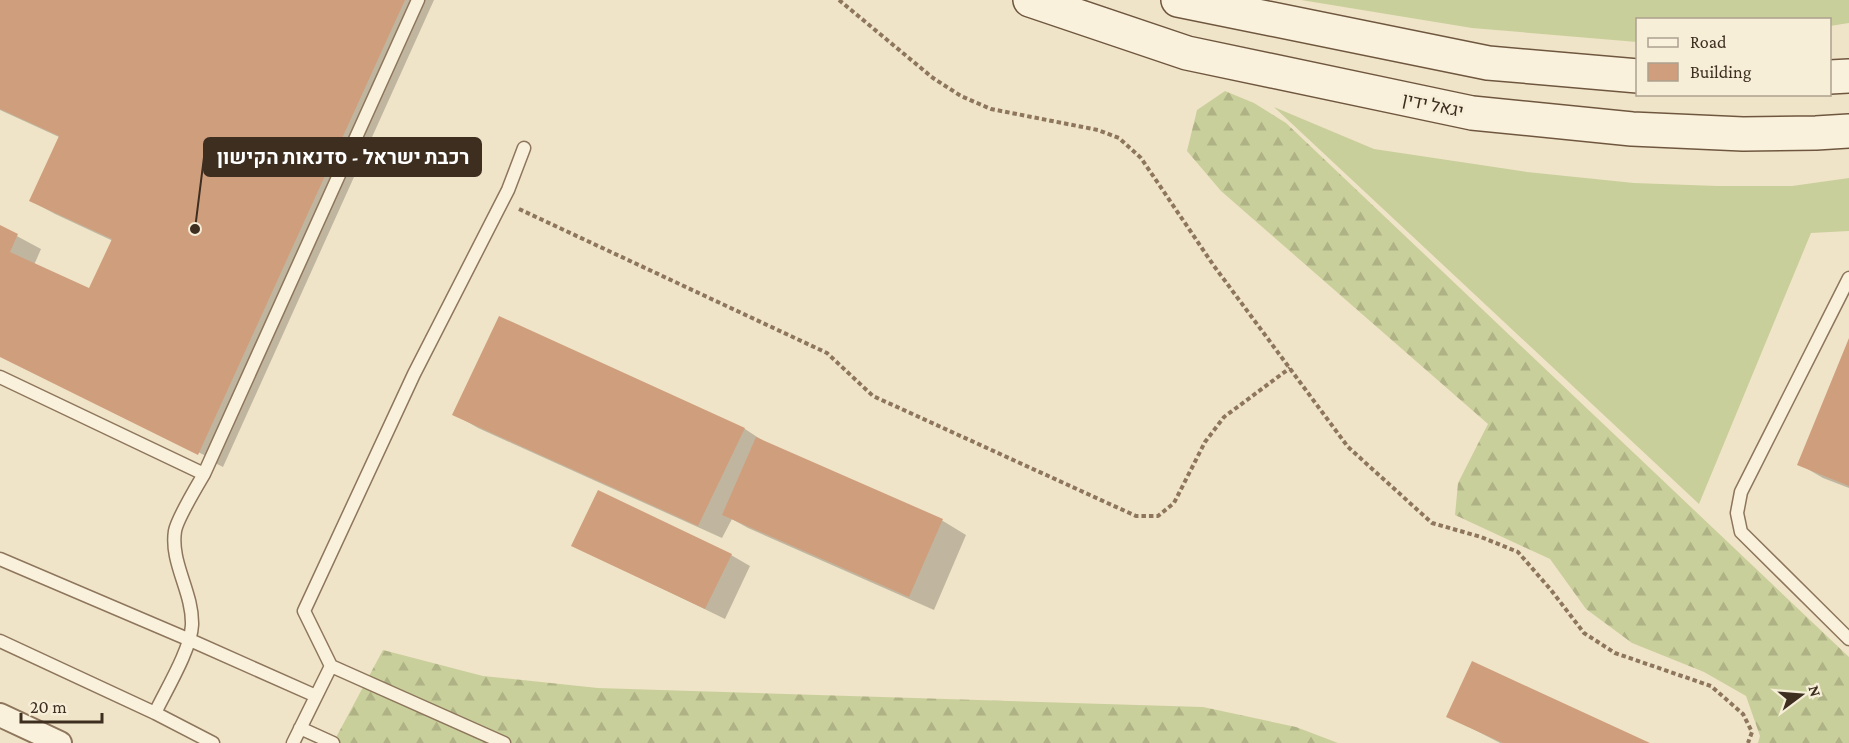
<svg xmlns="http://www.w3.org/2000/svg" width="1849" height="743" font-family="'Crimson Pro',Heebo,serif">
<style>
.grass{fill:#c9cf9b}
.forest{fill:url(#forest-firs)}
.shadow{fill:#0003}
.building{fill:#cf9f7d}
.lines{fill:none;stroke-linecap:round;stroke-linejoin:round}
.service-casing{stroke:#8d765c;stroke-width:15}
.minor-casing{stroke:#8d765c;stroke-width:26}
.secondary-casing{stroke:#6f573f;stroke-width:36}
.path{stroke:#8d765c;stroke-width:4;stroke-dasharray:4.5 3;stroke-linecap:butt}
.service{stroke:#faf1dc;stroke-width:12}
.minor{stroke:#faf1dc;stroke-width:22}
.secondary{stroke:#faf1dc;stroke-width:33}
.labels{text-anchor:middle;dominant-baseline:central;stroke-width:5;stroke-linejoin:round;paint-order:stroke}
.street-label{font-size:18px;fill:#3d2e20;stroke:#f7eed8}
.leader{fill:none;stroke:#3d2e20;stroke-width:2}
.callout-dot{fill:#3d2e20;stroke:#f7eed8;stroke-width:2}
.callout{fill:#3d2e20;stroke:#3d2e20;stroke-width:2}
.callout-label{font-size:20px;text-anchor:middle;font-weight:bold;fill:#fff}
</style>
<defs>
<pattern id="forest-firs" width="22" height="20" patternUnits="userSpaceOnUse" patternTransform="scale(1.5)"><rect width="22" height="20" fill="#c9cf9b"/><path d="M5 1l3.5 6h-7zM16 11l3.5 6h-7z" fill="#aeb285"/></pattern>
</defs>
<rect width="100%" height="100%" fill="#f0e4c8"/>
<!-- grass -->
<path class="grass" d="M1301 0H1849V23L1830 26V20H1638L1637 42 1472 28Z
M1274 107 1374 149 1527 172 1634 183 1718 186H1792L1849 178V231L1811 233 1699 504Z"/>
<!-- forest -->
<path class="forest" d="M1225 91 1254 103 1286 123 1849 657V743H1758L1760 736 1746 696 1704 672 1632 643 1586 609 1550 559 1455 515 1458 483 1488 424 1221 191 1187 151 1197 110Z
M383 650 483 676 598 688 1203 707 1296 727 1338 743H333Z"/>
<!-- shadow -->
<path class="shadow" d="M0 0H434L223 467 205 458 206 456 0 355V227L41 249 34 265 90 290 113 241 55 214 31 201 59 137 0 110Z
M1849 342V488L1823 478 1799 464Z
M454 414 745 429 768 444 943 521 966 535 934 610 748 528 732 519 722 538 478 428Z
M573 545 731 555 750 566 725 619Z
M1448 716 1646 743H1500Z"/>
<!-- building -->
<path class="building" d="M0 0H405L198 455 0 357V225L18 234 10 252 89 288 112 239 29 201 59 136 0 109Z
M499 316 745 428 698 526 452 415Z
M1849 338V486L1797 465Z
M756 437 943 519 909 597 722 515Z
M598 490 732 554 705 609 571 546Z
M1472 661 1650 743H1503L1446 717Z"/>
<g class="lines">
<defs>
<path id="service" d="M1849 278 1741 492 1737 513 1741 532 1849 639
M0 377 204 474
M0 559 190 640 316 696
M0 641 155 713 213 743
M331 666 504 743
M155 713C166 690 191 649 192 625 193 592 170 563 175 531 177 519 197 486 204 474L418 0
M300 728 333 743
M293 743 331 666 304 611 414 374 508 190 524 148"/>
<path id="minor" d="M0 715 60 743"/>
<path id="secondary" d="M1030 0 1187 53 1472 113 1632 129 1743 134 1816 133 1849 131
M1178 0 1488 63 1638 76
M1830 77 1849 76"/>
</defs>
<!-- service casing -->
<use href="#service" class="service-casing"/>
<!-- minor casing -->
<use href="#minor" class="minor-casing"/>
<!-- secondary casing -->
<use href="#secondary" class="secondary-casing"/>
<!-- path -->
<path class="path" d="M839 0 933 78 961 96 991 109 1098 130 1119 138 1141 158 1214 266 1348 447 1432 523 1481 537 1518 552 1551 590 1584 633 1615 653 1711 686 1743 714 1752 732 1748 743
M519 209 827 353 873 396 1136 516H1158L1174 503 1205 442 1224 417 1290 368"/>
<!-- service -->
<use href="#service" class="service"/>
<!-- minor -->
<use href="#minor" class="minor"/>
<!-- secondary -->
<use href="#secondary" class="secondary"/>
</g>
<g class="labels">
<!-- street labels -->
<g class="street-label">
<text transform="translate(1433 105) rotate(12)">יגאל ידין</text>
</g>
</g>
<!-- callouts -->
<path class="leader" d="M195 229L204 157"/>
<circle class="callout-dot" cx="195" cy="229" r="6"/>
<rect class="callout" x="204" y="138" width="277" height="38" rx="6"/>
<g class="callout-label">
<text x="343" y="164">רכבת ישראל - סדנאות הקישון</text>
</g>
<!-- legend -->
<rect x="1636" y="18" width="195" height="78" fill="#f7eed8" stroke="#ada18e" stroke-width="1.5"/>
<rect x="1648" y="38" width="30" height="9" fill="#faf1dc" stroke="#ada18e" stroke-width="1.5"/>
<text x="1690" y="48" font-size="18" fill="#3d2e20">Road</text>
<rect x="1648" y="63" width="30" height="18" fill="#cf9f7d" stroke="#ada18e" stroke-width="1.5"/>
<text x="1690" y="78" font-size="18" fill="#3d2e20">Building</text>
<!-- north arrow -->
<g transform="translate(1801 695) rotate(74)" stroke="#f7eed8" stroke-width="4.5" paint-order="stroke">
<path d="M0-4.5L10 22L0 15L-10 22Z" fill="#3d2e20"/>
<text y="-9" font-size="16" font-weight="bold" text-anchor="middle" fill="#3d2e20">N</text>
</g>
<!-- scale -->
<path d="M21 713v9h81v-9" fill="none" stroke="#3d2e20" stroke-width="3"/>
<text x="30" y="713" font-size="18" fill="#3d2e20" stroke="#f7eed8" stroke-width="4.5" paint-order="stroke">20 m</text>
</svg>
